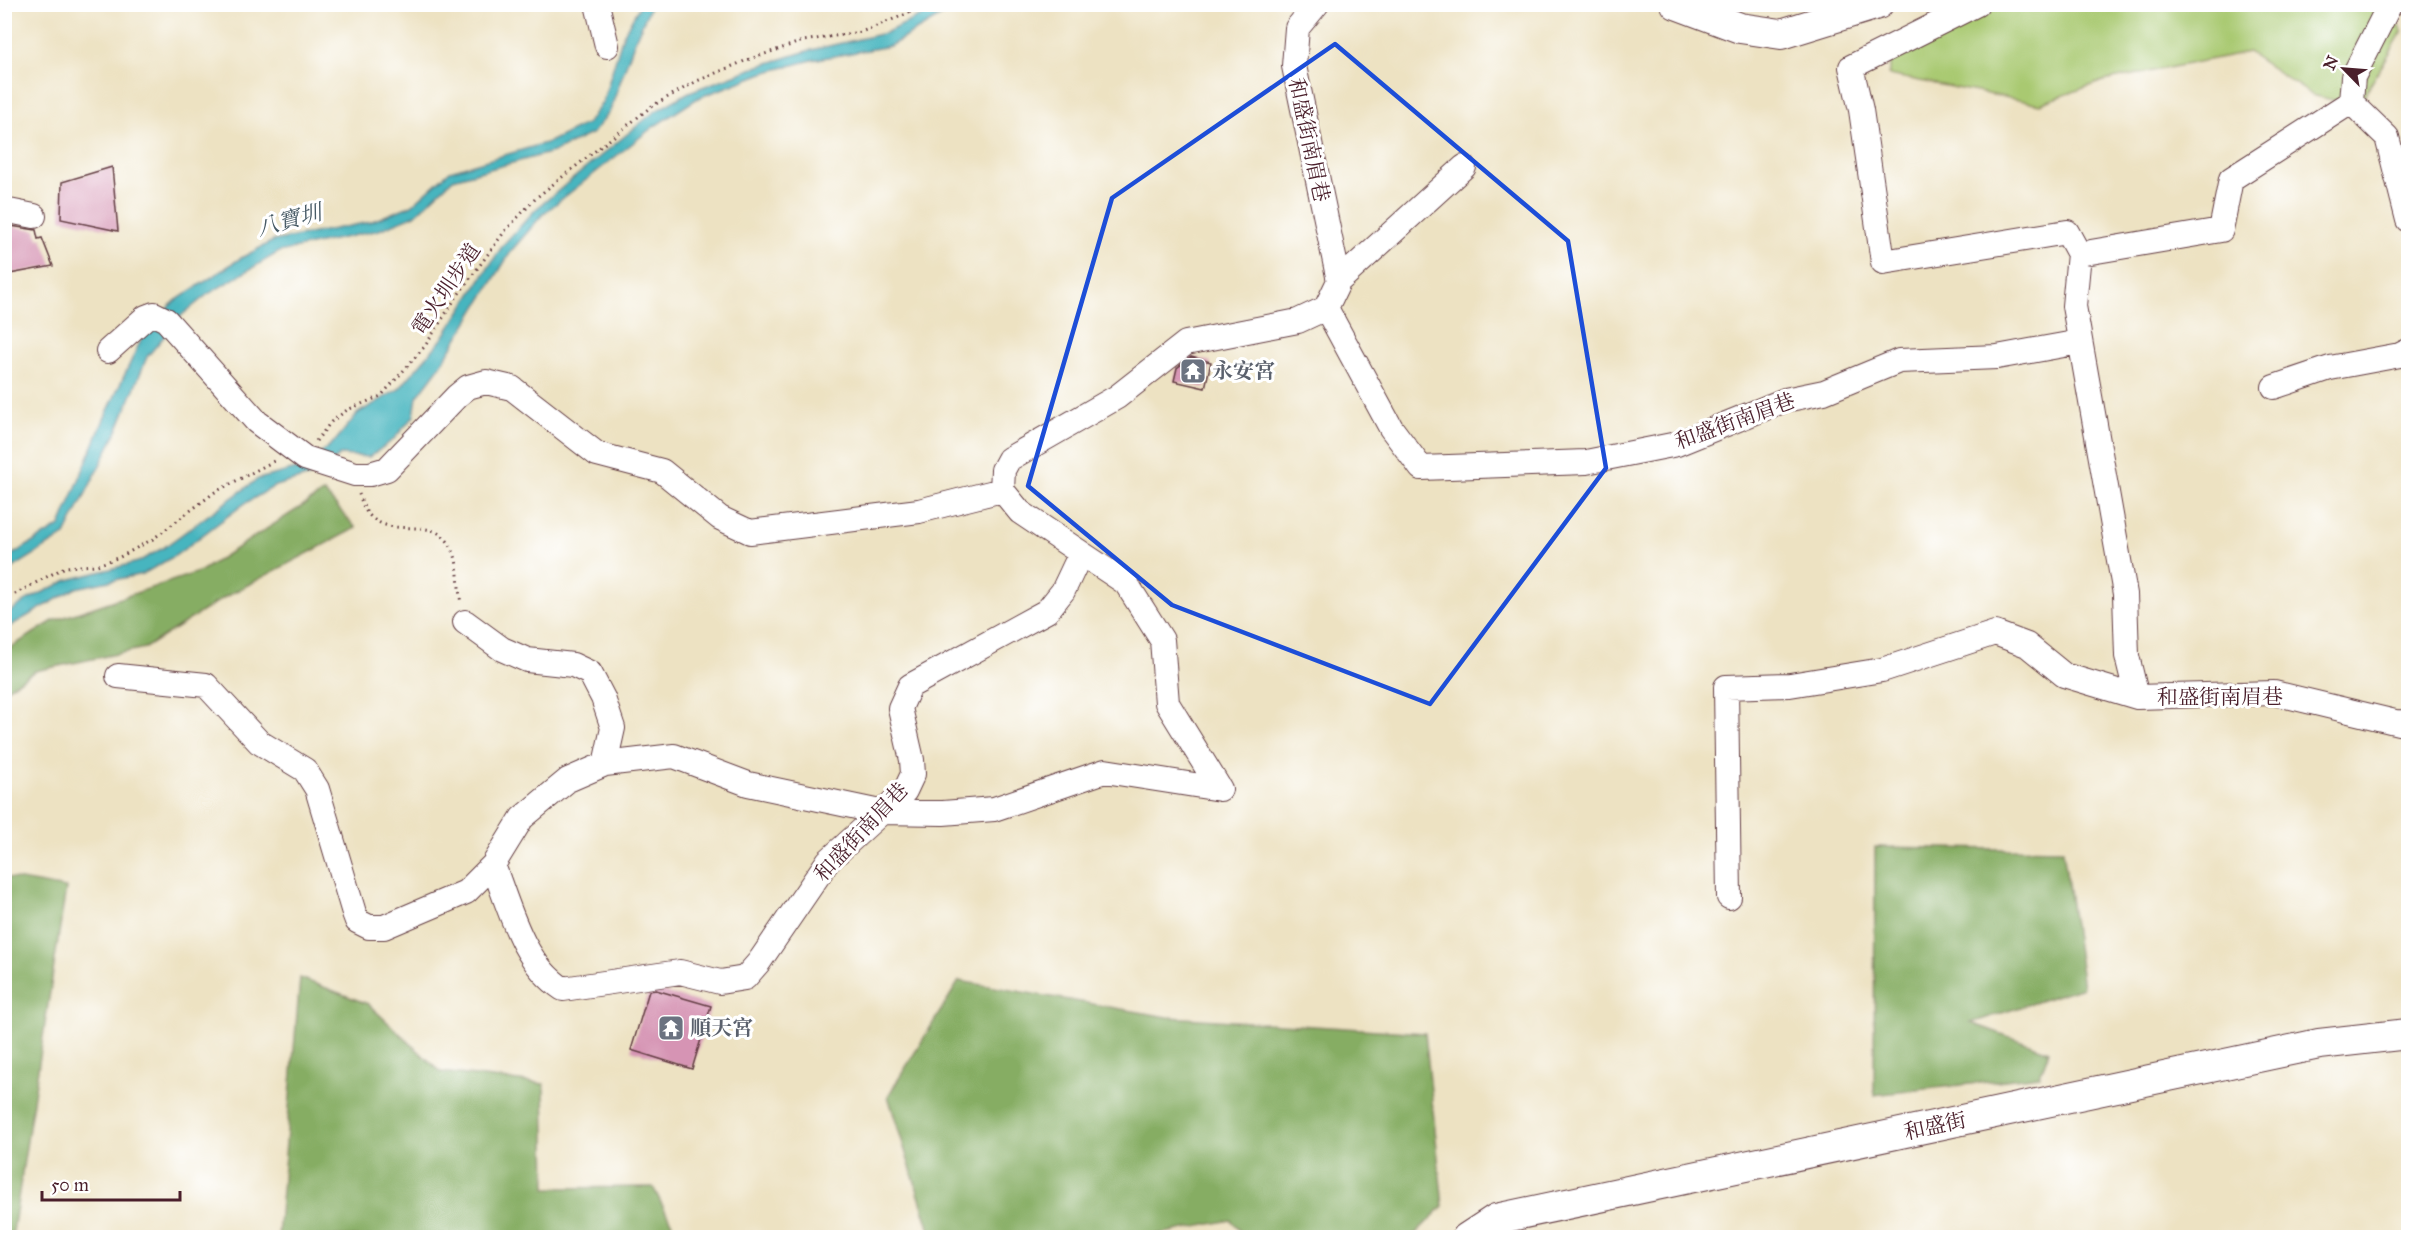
<svg xmlns="http://www.w3.org/2000/svg" width="2413" height="1242" font-family="'IM FELL Great Primer','Noto Serif TC',serif">
<style>
.green{fill:#a9c971;stroke:#7a744e;stroke-width:1.5}
.forest{fill:#86ad63;stroke:#686647;stroke-width:1.5}
.water{fill:#46b5bf;stroke:#486a75;stroke-width:1.5}
.building{fill:#d694b4}
.lines{fill:none;stroke-linecap:round;stroke-linejoin:round}
.minor-casing{stroke:#623c42;stroke-width:26}
.major-casing{stroke:#623c42;stroke-width:32}
.path{stroke:#623c42;stroke-width:3;stroke-dasharray:1.5 4.5;stroke-linecap:butt}
.minor{stroke:#fff;stroke-width:24}
.major{stroke:#fff;stroke-width:30}
.marked{fill:none;stroke:#1d4ed8;stroke-width:4.5;stroke-linejoin:round}
.labels{text-anchor:middle;dominant-baseline:central;stroke-width:6;stroke-linejoin:round;paint-order:stroke}
.street-label{font-size:21px;fill:#4a1f2b;stroke:#fff}
.worship-label{font-size:21px;font-weight:bold;fill:#5b616d;stroke:#fff;text-anchor:start}
.water-label{font-size:22px;font-style:italic;fill:#485b66;stroke:#fff}
</style>
<rect width="100%" height="100%" fill="#fff"/>
<filter id="ink" filterUnits="userSpaceOnUse"><feTurbulence type="fractalNoise" baseFrequency=".0167" numOctaves="2"/><feDisplacementMap in="SourceGraphic" scale="12" xChannelSelector="R" yChannelSelector="G"/><feConvolveMatrix kernelMatrix="1 2 1 2 8 2 1 2 1" color-interpolation-filters="sRGB"/></filter>
<filter id="wash" filterUnits="userSpaceOnUse"><feTurbulence type="fractalNoise" baseFrequency=".008" numOctaves="4" result="noise"/><feDisplacementMap in="SourceGraphic" scale="24" xChannelSelector="R" yChannelSelector="G"/><feGaussianBlur stdDeviation="1.35" result="paint"/><feColorMatrix in="noise" values="0 0 0 0 0 0 0 0 0 0 0 0 0 0 0 0 0 1.4 0 .05"/><feComposite in="paint" operator="in"/></filter>
<g filter="url(#wash)">
<rect width="100%" height="100%" fill="#ede2c2"/>
<!-- green -->
<path class="green" d="M1992 5H2389L2402 32 2358 106 2312 95 2248 52 2103 81 2040 104 1888 75 1896 44Z"/>
<!-- forest -->
<path class="forest" d="M324 492 356 528 225 597 145 648 35 671 5 690V651L53 621 201 571Z
M1875 847 2063 850 2083 987 1971 1023 2049 1051 2040 1076 1874 1095Z
M4 877 66 888 12 1238 4 1237Z
M300 978 368 1004 441 1072 544 1084 546 1188 653 1187 679 1237H278Z
M959 981 1168 1017 1425 1033 1443 1206 1412 1237H1244L1231 1220 1144 1237H932L888 1096Z"/>
<!-- water -->
<path class="water" d="M640 5H651L635 40 610 111 593 133 553 152 453 179 415 215 379 230 279 252 208 294 182 315 147 357 117 431 65 535 5 573V559L60 526 104 419 147 327 175 301 241 258 273 241 370 222 412 205 450 171 549 142 588 123 603 101 623 35Z
M944 5H960L890 46 812 60 763 73 698 98 653 127 543 214 512 250 439 368 417 397 414 416 393 440 369 457 340 455 314 475 275 486 244 504 176 555 143 574 76 588 5 629 4 616 27 600 68 580 138 562 163 548 258 479 304 467 336 440 358 413 399 389 442 339 503 245 536 209 654 112 689 92 759 66 807 51 885 33Z"/>
<g id="blocks">
<!-- building -->
<path class="building" d="M112 167 118 231 61 219 62 182Z
M4 225 36 230 38 239 42 238 53 266 4 275Z
M1191 357 1211 362 1205 388 1174 381 1177 368Z
M656 990 711 1006 692 1069 631 1050 649 991Z"/>
</g>
</g>
<g filter="url(#ink)">
<use href="#blocks" fill-opacity="0" stroke="#623c42" stroke-width="1.5"/>
<g class="lines">
<defs>
<path id="minor" d="M597 4 607 46
M1977 4 1851 67 1861 110 1883 262 2067 232 2079 254 2074 306 2125 594 2127 656 2137 697 2274 693 2399 723 2408 721
M2390 4 2353 77 2351 102 2387 137 2408 220
M4 210 34 216
M2079 254 2221 230 2231 179 2351 102
M1339 281 1464 167
M1326 308 1391 428 1421 468 1586 462 1677 444 1785 400 1824 392 1899 361 1997 357 2080 342
M108 351 146 317 154 314 166 320 257 422 305 458 355 474H370L387 469 457 396 468 387 486 382 512 388 597 454 662 471 720 518 750 532 919 511 1002 490
M2274 387 2330 368 2400 355 2408 351
M1081 553 1126 583 1162 640 1167 703 1220 789
M465 622 502 649 527 660 573 665 590 673 603 698 613 728 605 764
M118 676 206 685 259 742 305 770 317 789 354 913 357 921 369 927H384L466 892 493 865 522 818 568 780 605 764 674 756 748 784 880 812 943 813 994 809 1105 771 1220 789
M493 865C510 909 522 962 563 989L680 972 720 982 745 978 759 962 828 861 905 791 913 774 912 760 900 708 910 686 1047 611 1063 591 1081 553 1020 512 1002 490 1003 470 1009 459 1117 397 1186 343 1298 321 1326 308 1339 281 1294 66 1297 28 1317 4
M1729 897 1726 687 1790 685 1882 670 1995 633 2027 645 2064 675 2137 697"/>
<path id="major" d="M1676 4 1740 28 1781 34 1878 4
M1467 1238 1496 1219 2319 1044 2408 1034"/>
</defs>
<!-- minor casing -->
<use href="#minor" class="minor-casing"/>
<!-- major casing -->
<use href="#major" class="major-casing"/>
<!-- path -->
<path class="path" d="M316 441 331 422 347 410 381 396 404 370 425 346 455 299 505 231 537 197 652 106 697 81 747 60 803 41 861 32 909 13 923 4
M359 494C361 500 364 510 369 515 396 543 439 508 455 556 459 570 458 588 461 603
M4 600 65 567 97 565 120 557 153 539 215 492 274 461"/>
<!-- minor -->
<use href="#minor" class="minor"/>
<!-- major -->
<use href="#major" class="major"/>
</g>
</g>
<!-- marked area -->
<path class="marked" d="M1335 44 1568 241 1606 468 1430 704 1172 605 1028 486 1112 198Z"/>
<!-- icons -->
<defs>
<symbol id="temple-square" viewBox="-11 -11 22 22"><rect x="-9" y="-9" width="18" height="18" rx="4" fill="#6b7280" stroke="#fff"/><path d="M0-6L5-2H3V0L6.5 2.5H4V6H1.5V3h-3V6H-4V2.5H-6.5L-3 0V-2H-5Z" fill="#fff"/></symbol>
</defs>
<g fill-rule="evenodd">
<use href="#temple-square" x="1178" y="356" width="30" height="30"/>
<use href="#temple-square" x="656" y="1013" width="30" height="30"/>
</g>
<g class="labels">
<!-- street labels -->
<g class="street-label">
<text transform="translate(1309 140) rotate(78)">和盛街南眉巷</text>
<text transform="translate(446 289) rotate(-56)">電火圳步道</text>
<text transform="translate(1735 421) rotate(-20)">和盛街南眉巷</text>
<text x="2220" y="697">和盛街南眉巷</text>
<text transform="translate(861 832) rotate(-47)">和盛街南眉巷</text>
<text transform="translate(1935 1126) rotate(-12)">和盛街</text>
</g>
<!-- worship labels -->
<g class="worship-label">
<text x="1212" y="371">永安宮</text>
<text x="690" y="1028">順天宮</text>
</g>
<!-- water labels -->
<g class="water-label">
<text transform="translate(289 220) rotate(-15)">八寶圳</text>
</g>
</g>
<!-- margin -->
<rect width="2413" height="1242" fill="none" stroke="#fff" stroke-width="24"/>
<!-- north arrow -->
<g transform="translate(2344 69) rotate(295)" stroke="#ffffff" stroke-width="4.5" paint-order="stroke">
<path d="M0-4.5L10 22L0 15L-10 22Z" fill="#4a1f2b"/>
<text y="-9" font-size="16" font-weight="bold" text-anchor="middle" fill="#4a1f2b">N</text>
</g>
<!-- scale -->
<path d="M42 1191v9h138v-9" fill="none" stroke="#4a1f2b" stroke-width="3"/>
<text x="51" y="1191" font-size="18" fill="#4a1f2b" stroke="#ffffff" stroke-width="4.5" paint-order="stroke">50 m</text>
</svg>
